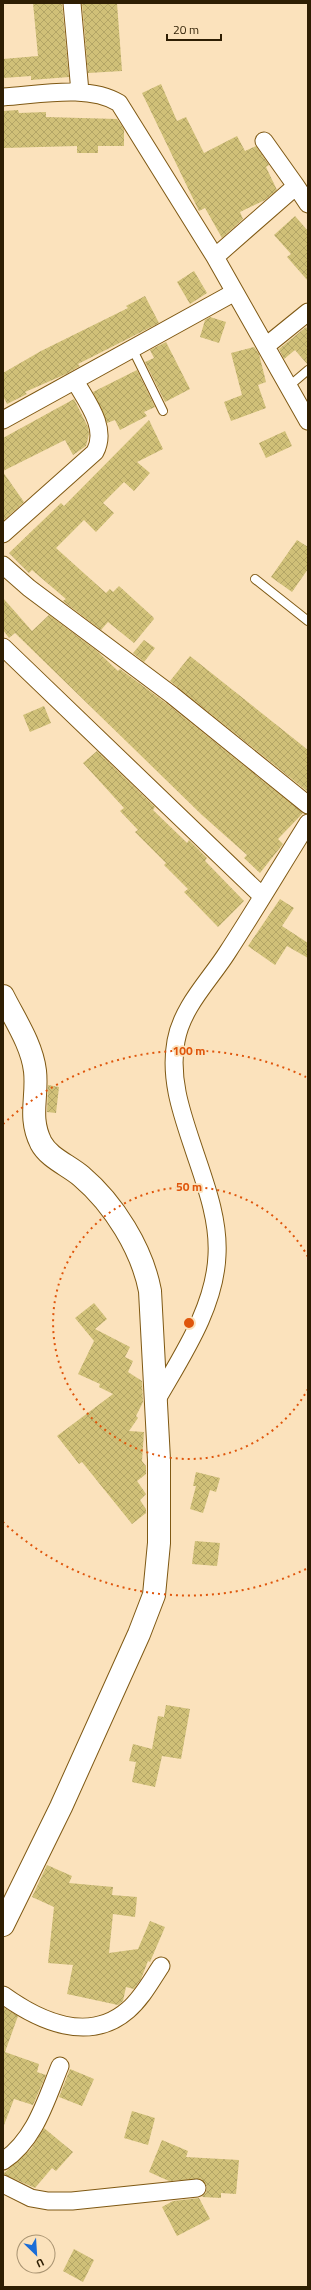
<svg xmlns="http://www.w3.org/2000/svg" width="311" height="2290" font-family="'Titillium Web',sans-serif">
<style>
.building{fill:url(#building-cross-hatch)}
.lines{fill:none;stroke-linecap:round;stroke-linejoin:round}
.lane-casing{stroke:#7f5914;stroke-width:10}
.street-casing{stroke:#7f5914;stroke-width:19}
.highway-casing{stroke:#7f5914;stroke-width:24}
.lane{stroke:#fff;stroke-width:8}
.street{stroke:#fff;stroke-width:17}
.highway{stroke:#fff;stroke-width:22}
.ring{fill:none;stroke:#df560c;stroke-width:2;stroke-dasharray:2 4}
.centre{fill:#df560c;stroke:#fbe2bc;stroke-width:2}
.ring-label{font-size:12px;text-anchor:middle;font-weight:bold;fill:#df560c;stroke:#fbe2bc;stroke-width:3.5;stroke-linejoin:round;paint-order:stroke}
</style>
<defs>
<pattern id="building-cross-hatch" width="8" height="8" patternUnits="userSpaceOnUse"><rect width="8" height="8" fill="#d0c078"/><path d="M0 0l8 8M0 8l8-8" fill="none" stroke="#b3a566"/></pattern>
</defs>
<rect width="100%" height="100%" fill="#fbe2bc"/>
<!-- building -->
<path class="building" d="M33 3H62L69 77 31 80V76L3 78V59L38 56Z
M82 3H117L122 71 88 73Z
M161 84 177 121 186 117 204 153 237 136 245 151 256 146 269 165 266 167 277 190 265 200 240 212 243 219 222 238 205 208 199 211 142 93Z
M18 110 19 113 46 112V117L117 119 124 129V146H98V153H77V146L3 148V111Z
M295 216 308 231V281L287 257 291 254 274 235Z
M194 271 207 293 190 304 177 282Z
M145 296 159 323 78 364 80 366 66 374 25 392 27 394 7 404 3 396V373L41 351 128 308 126 306Z
M210 317 226 322 219 343 200 337 205 320Z
M306 327 308 330V365L295 350 284 359 279 349Z
M166 342 190 389 165 402 145 362 154 358 150 350Z
M254 347 259 354 266 382 258 385 266 408 231 421 224 402 242 395 231 353Z
M137 370 155 407 144 412 147 416 120 430 115 420 107 423 93 392Z
M74 399 88 427 89 434 86 446 73 455 65 440 3 471V438Z
M149 420 163 449 137 462 150 473 134 491 124 482 103 503 114 513 96 532 84 520 56 548 106 593 110 589 113 592 119 586 153 617 154 619 134 643 108 622 101 630 63 601 66 599 32 570 29 573 9 553 61 503 64 506Z
M285 431 292 446 266 458 259 443Z
M3 472 24 502 3 521Z
M297 540 308 547V569L292 592 271 577Z
M3 598 32 631 49 615 97 651 118 671 120 669 166 703 303 813 278 839 283 844 260 873 244 858 247 855 202 815 15 633 9 638 3 630Z
M144 640 155 648 144 662 133 653Z
M190 656 308 750V792L170 681Z
M44 706 51 723 30 732 23 715Z
M97 751 155 807 153 810 187 843 189 840 207 858 205 861 244 901 218 927 184 892 188 889 164 865 166 863 135 832 138 830 120 811 124 808 83 763Z
M280 899 294 908 282 926 308 943V958L287 946 275 965 248 946Z
M48 1085 59 1087 56 1113 47 1112Z
M94 1303 107 1319 95 1329 130 1347 125 1357 133 1361 128 1372 142 1381 143 1402 136 1416 138 1418 129 1431 144 1432 142 1461 146 1466V1474L137 1481 146 1494 140 1500 146 1509V1513L132 1524 82 1462 79 1464 57 1436 113 1394 99 1387 100 1384 78 1374 94 1341 75 1318Z
M196 1472 220 1478 216 1492 210 1490 203 1513 190 1509 196 1486H193Z
M195 1541 220 1543 217 1566 192 1564Z
M166 1705 190 1709 181 1759 162 1756 155 1787 132 1782 136 1762 129 1761 133 1744 152 1749 158 1716 164 1717Z
M47 1865 72 1876 69 1883 113 1887 112 1895 137 1897 135 1917 113 1914 109 1953 138 1949 150 1921 165 1927 150 1962 148 1961 141 1979 134 1989 126 1987 123 2001 118 2005 67 1994 73 1965 48 1963 54 1907 32 1897Z
M3 2007 18 2016 5 2052 39 2064 37 2072 46 2075 33 2105 14 2099 4 2125Z
M70 2069 94 2079 82 2106 59 2097Z
M132 2111 155 2118 148 2145 124 2138Z
M44 2128 73 2152 56 2171 52 2168 35 2188 3 2174 31 2149Z
M162 2140 188 2151 186 2157 239 2160 236 2194 221 2193V2198L202 2197 206 2192 207 2187 201 2179 169 2181 149 2172Z
M199 2198 210 2219 177 2236 162 2207 173 2201Z
M74 2249 94 2260 83 2282 63 2271Z"/>
<g class="lines">
<defs>
<path id="lane" d="M133 350 163 411
M288 387 308 370
M255 579 308 621"/>
<path id="street" d="M72 3 80 92
M3 97C38 95 88 84 119 103L215 257 308 421
M264 141 296 186
M215 257 296 186 308 204
M266 346 308 312
M3 420 235 292
M3 534 95 452C108 428 87 402 75 381
M3 565 29 588 172 695 308 805
M3 647 262 896
M156 1401C181 1357 215 1308 217 1255 219 1219 205 1183 194 1150 182 1114 169 1079 176 1041 182 1007 209 981 227 953 255 910 281 866 308 823
M3 1995C39 2021 89 2044 128 2010 142 1998 151 1981 161 1966
M3 2161C35 2140 46 2100 60 2066
M3 2184 31 2198 48 2201H72L197 2188"/>
<path id="highway" d="M3 996C15 1020 32 1045 35 1071 38 1097 28 1117 41 1143 49 1158 68 1165 81 1176 114 1204 142 1249 150 1291L159 1460V1543L154 1595 139 1634 61 1807 3 1925"/>
</defs>
<!-- lane casing -->
<use href="#lane" class="lane-casing"/>
<!-- street casing -->
<use href="#street" class="street-casing"/>
<!-- highway casing -->
<use href="#highway" class="highway-casing"/>
<!-- lane -->
<use href="#lane" class="lane"/>
<!-- street -->
<use href="#street" class="street"/>
<!-- highway -->
<use href="#highway" class="highway"/>
</g>
<!-- distance rings -->
<g class="ring">
<path d="M308 1389A136 136 0 1 1 308 1257"/>
<path d="M306 1569A272 272 0 0 1 3 1522M3 1124A272 272 0 0 1 306 1077"/>
</g>
<circle cx="189" cy="1323" r="6" class="centre"/>
<g class="ring-label">
<text x="189" y="1055">100 m</text>
<text x="189" y="1191">50 m</text>
</g>
<!-- border -->
<rect width="311" height="2290" fill="none" stroke="#2e1e03" stroke-width="8"/>
<!-- north arrow -->
<g transform="translate(36 2254) rotate(155)"><circle r="19" fill="#fbe2bc" stroke="#a99472"/>
<path d="M0-3L7 15L0 10L-7 15Z" fill="#1b6dd7"/>
<text y="-6" font-size="11" font-weight="bold" text-anchor="middle" fill="#2e1e03">U</text>
</g>
<!-- scale -->
<path d="M167 34v6h54v-6" fill="none" stroke="#2e1e03" stroke-width="2"/>
<text x="173" y="34" font-size="12" fill="#2e1e03" stroke="#fbe2bc" stroke-width="3" paint-order="stroke">20 m</text>
</svg>
